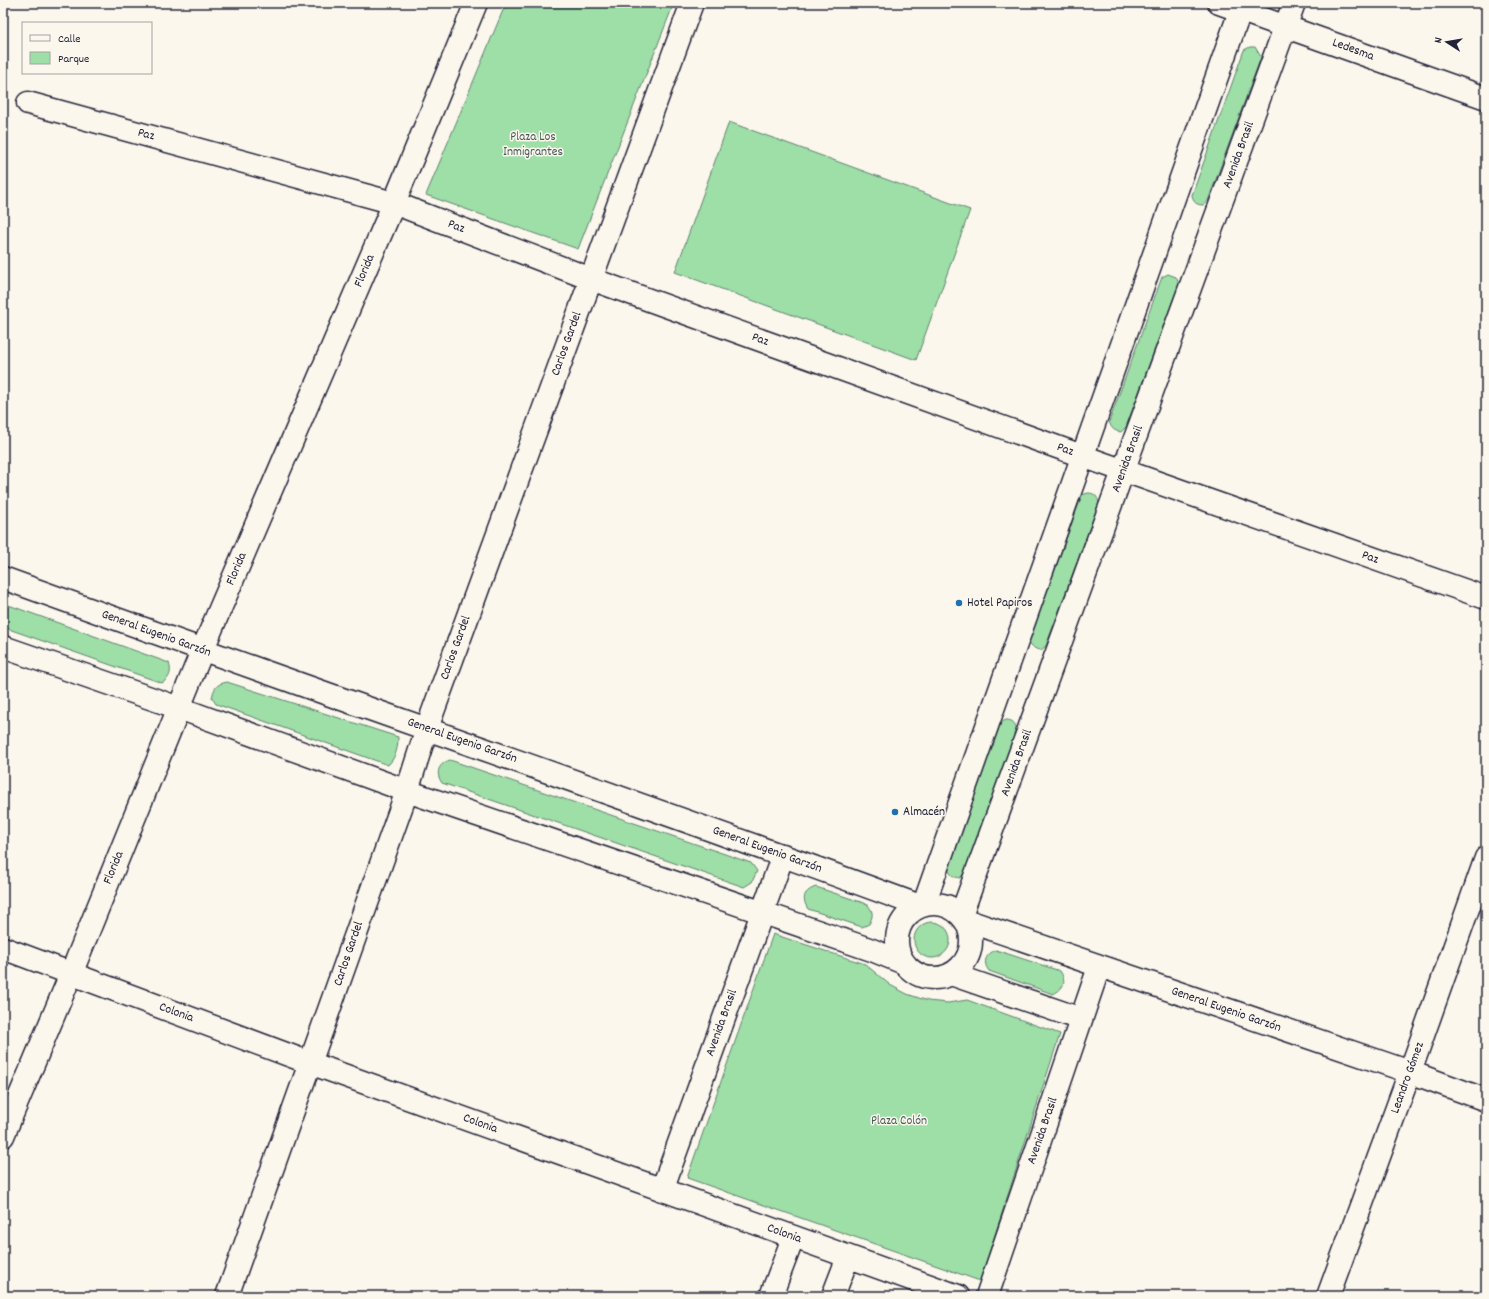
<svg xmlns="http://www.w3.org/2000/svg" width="1489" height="1299" font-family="Dekko,sans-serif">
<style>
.green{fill:#9edea7;stroke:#608071}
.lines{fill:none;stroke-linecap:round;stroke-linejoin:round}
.minor-casing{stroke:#22223b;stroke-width:25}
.minor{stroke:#fbf7ec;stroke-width:22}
.poi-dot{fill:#1f6fb2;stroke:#fbf7ec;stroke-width:1.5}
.labels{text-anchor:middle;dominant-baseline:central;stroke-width:3;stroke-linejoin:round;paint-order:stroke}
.street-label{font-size:13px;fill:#22223b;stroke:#fbf7ec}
.park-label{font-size:13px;fill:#475a5b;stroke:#fbf7ec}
.poi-label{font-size:13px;fill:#22223b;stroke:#fbf7ec;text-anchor:start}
</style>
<rect width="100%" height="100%" fill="#fbf7ec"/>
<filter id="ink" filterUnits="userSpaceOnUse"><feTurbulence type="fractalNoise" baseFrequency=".025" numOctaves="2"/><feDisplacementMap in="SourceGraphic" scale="8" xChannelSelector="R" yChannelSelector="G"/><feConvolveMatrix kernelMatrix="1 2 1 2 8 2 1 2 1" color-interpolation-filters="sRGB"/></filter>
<g filter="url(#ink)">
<!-- green -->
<path class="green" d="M506 3H674L578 249 426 195Z
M1250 47H1255L1261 57 1208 201 1203 205C1196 205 1193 202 1192 195L1244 50Z
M729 122 970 210 916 360 675 272Z
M1168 274 1176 277 1179 284 1126 427 1121 432C1114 431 1112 429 1109 422L1162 277Z
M1088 493C1095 493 1097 496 1099 503L1046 646 1041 650C1034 649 1032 647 1029 641L1082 495Z
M3 603 169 663C172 672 170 678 162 683L3 627Z
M227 682 398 737C398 748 396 757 388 765L216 704 212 698C214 687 217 684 227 682Z
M1006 720C1013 720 1015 723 1017 730L964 873 960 878C953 877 950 875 948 868L1000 723Z
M450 760 751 863 757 871 752 882 744 887 442 783C435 773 438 764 450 760Z
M816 887 867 904C873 911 874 915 869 924L862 927 808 909C801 898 804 891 816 887Z
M914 940a18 18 0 1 1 36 0a18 18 0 1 1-36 0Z
M773 934 865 964 890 985 907 994 928 1001 948 1003 967 1000 1060 1034 980 1281 687 1178Z
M996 950 1060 971C1067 981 1064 989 1053 994L989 971C982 962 986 954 996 950Z"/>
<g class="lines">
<defs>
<path id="minor" d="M1219 3 1486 98
M28 103 394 203 591 279 1082 456 1486 598
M3 578C308 689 615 793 920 906
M3 647 179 708 407 791 872 950 904 963
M897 941a37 37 0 1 1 74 0a37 37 0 1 1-74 0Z
M924 904 1243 3
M961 915 1294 3
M965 920 1410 1072 1486 1100
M3 948 310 1063 958 1296
M951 974 1081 1019
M3 1136 71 974 202 651 394 203 476 3
M662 1190 783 855
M227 1296 407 791 427 728 692 3
M771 1296 793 1238
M833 1296 848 1257
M987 1296 1099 967
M1328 1296 1410 1072 1486 858"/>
</defs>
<!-- minor casing -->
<use href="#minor" class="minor-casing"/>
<!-- minor -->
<use href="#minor" class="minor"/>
</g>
</g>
<!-- markers -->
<g class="poi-dot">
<circle cx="959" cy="603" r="4"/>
<circle cx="895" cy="812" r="4"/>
</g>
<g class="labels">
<!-- street labels -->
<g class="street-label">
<text transform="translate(1353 50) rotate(20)">Ledesma</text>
<text transform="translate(146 135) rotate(15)">Paz</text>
<text transform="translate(1239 155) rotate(-70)">Avenida Brasil</text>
<text transform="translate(456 227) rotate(21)">Paz</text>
<text transform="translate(365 271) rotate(-67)">Florida</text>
<text transform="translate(760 340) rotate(20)">Paz</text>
<text transform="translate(567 344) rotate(-70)">Carlos Gardel</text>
<text transform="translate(1065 450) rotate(20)">Paz</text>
<text transform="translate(1128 459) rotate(-70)">Avenida Brasil</text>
<text transform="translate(1370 558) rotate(19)">Paz</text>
<text transform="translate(237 569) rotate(-67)">Florida</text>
<text transform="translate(156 634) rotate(20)">General Eugenio Garzón</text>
<text transform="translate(456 648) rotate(-70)">Carlos Gardel</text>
<text transform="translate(462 741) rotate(19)">General Eugenio Garzón</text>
<text transform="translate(1017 763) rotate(-70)">Avenida Brasil</text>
<text transform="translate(767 850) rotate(20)">General Eugenio Garzón</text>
<text transform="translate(114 868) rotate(-68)">Florida</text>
<text transform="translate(349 954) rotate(-71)">Carlos Gardel</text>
<text transform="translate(1226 1010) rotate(19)">General Eugenio Garzón</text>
<text transform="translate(176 1013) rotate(20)">Colonia</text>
<text transform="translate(722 1023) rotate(-70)">Avenida Brasil</text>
<text transform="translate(1408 1078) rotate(-70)">Leandro Gómez</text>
<text transform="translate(480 1124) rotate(20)">Colonia</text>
<text transform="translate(1043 1131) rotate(-71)">Avenida Brasil</text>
<text transform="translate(784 1234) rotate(20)">Colonia</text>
</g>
<!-- park labels -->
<g class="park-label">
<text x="533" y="137">Plaza Los<tspan x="533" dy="15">Inmigrantes</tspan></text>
<text x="899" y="1121">Plaza Colón</text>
</g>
<!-- poi labels -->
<g class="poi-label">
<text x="967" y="603">Hotel Papiros</text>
<text x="903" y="812">Almacén</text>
</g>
</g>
<!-- margin -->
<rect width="1489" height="1299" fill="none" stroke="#fbf7ec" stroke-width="16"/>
<rect x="8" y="8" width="1473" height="1283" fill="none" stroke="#22223b" stroke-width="1.5" filter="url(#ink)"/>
<!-- legend -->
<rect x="22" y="22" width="130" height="52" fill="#fbf7ec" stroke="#a4a2a5"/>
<rect x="30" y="35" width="20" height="6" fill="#fbf7ec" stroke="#a4a2a5"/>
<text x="58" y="42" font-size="12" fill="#22223b">Calle</text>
<rect x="30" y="52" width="20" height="12" fill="#9edea7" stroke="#a4a2a5"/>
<text x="58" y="62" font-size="12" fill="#22223b">Parque</text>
<!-- north arrow -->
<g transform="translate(1447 42) rotate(282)" stroke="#fbf7ec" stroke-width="3" paint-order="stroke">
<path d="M0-3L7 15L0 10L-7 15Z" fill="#22223b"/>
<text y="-6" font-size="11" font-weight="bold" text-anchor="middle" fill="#22223b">N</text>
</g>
</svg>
